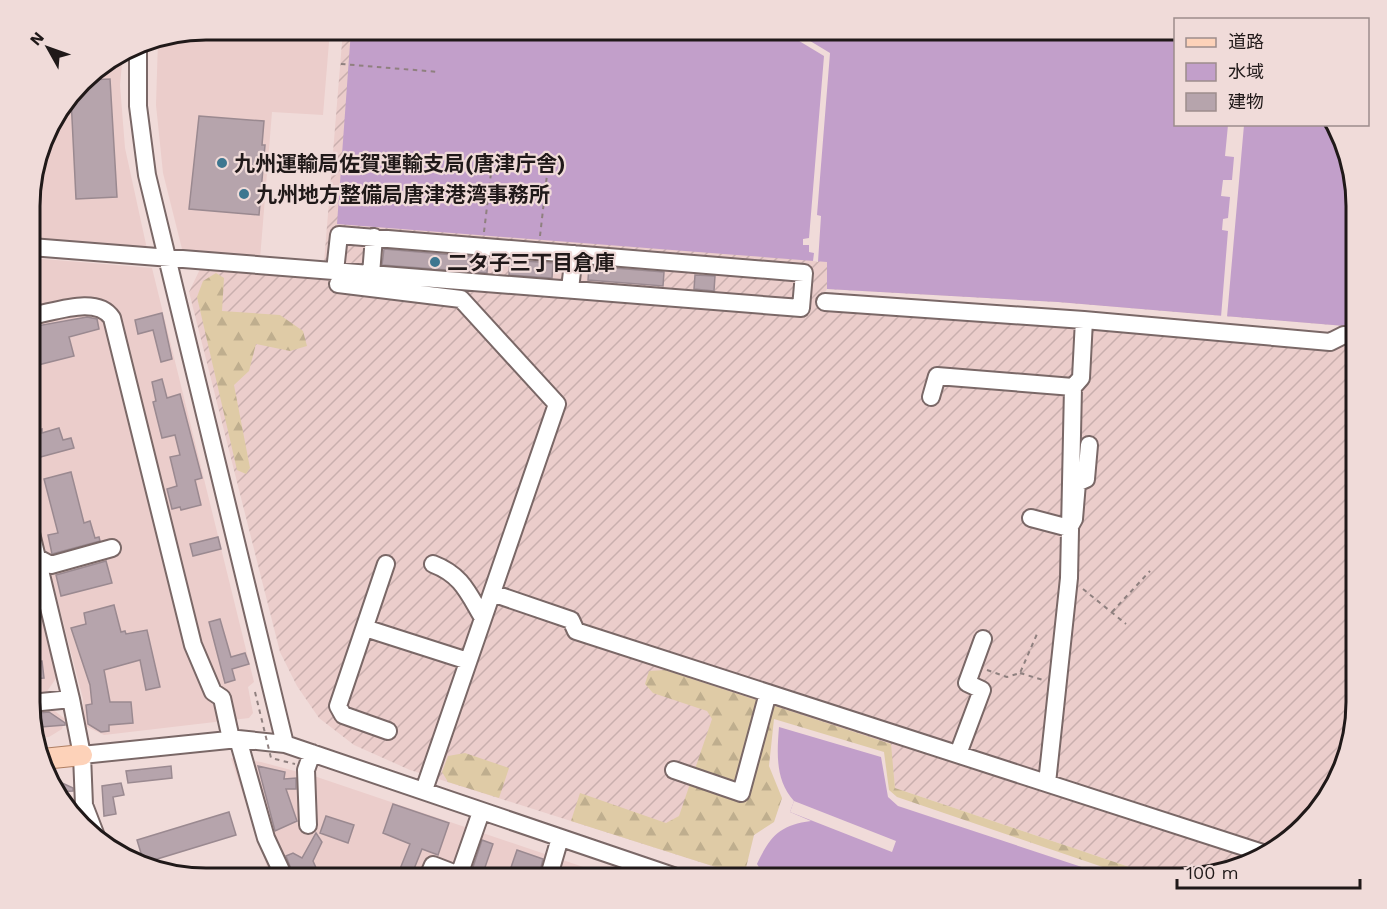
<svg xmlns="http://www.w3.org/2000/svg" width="1387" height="909" font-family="'Work Sans','Noto Sans JP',sans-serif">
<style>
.built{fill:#ebcdcb}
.industrial{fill:url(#industrial-furrows)}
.forest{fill:url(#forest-firs)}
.water{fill:#c29fca}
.pier{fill:#f0dbd9}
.building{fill:#b6a4ac;stroke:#9a8990;stroke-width:1.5}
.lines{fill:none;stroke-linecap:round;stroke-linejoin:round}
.minor-casing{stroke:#7a6867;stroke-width:20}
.major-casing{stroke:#af7e62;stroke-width:22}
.path{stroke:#8f807f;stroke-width:2;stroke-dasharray:4.5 4.5;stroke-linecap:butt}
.minor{stroke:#fff;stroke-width:16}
.major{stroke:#fdd2b9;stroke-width:20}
.path-bridge{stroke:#8f807f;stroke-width:2;stroke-dasharray:4.5 4.5;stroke-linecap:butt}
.poi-dot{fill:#3e7790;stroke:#f0dbd9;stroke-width:2}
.labels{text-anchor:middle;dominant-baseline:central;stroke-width:4.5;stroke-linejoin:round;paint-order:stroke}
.poi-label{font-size:21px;font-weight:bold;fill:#201919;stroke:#f0dbd9;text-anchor:start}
.rim{fill:none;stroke:#201919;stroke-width:3}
</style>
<defs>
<pattern id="industrial-furrows" width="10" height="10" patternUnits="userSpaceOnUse" patternTransform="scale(1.5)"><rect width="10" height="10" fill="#ebcdcb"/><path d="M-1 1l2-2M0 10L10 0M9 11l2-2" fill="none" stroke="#c9afae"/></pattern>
<pattern id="forest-firs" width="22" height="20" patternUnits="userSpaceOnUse" patternTransform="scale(1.5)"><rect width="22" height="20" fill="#dfcba6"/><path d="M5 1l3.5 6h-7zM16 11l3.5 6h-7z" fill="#bfae8e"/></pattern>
</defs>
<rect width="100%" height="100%" fill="#f0dbd9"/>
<!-- built -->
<path class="built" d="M206 30H330L323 115 272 112 260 259 183 253 163 173 156 105 158 40Z
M123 53 120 85 125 148 147 249 31 238V183L48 128 90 74Z
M31 258 152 268 254 682 248 687 253 713 249 718 104 735 85 726 83 699 31 498Z
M31 577 57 677 41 700 65 719 62 729 49 737 36 738 31 726Z
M231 758 261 762 317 777 601 873 599 879H361L338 870 331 879H271Z"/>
<!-- industrial -->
<path class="industrial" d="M343 30H792L1357 327 1058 302 827 289 825 292 1357 337V714L1327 801 1269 856 1192 879H1165L895 788 890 744 773 707 744 876 410 770 354 745 319 718 297 686 280 652 189 292 201 267 323 275Z"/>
<!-- forest -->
<path class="forest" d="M216 273 224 278 222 311 280 315 303 331 307 346 290 351 256 344 249 371 234 385 250 468 246 474 237 470 197 297 203 281Z
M665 670 891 744 895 788 1165 879H1138L897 797 889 790 884 752 774 719 769 766 782 798 774 822 754 835 744 876 571 821 580 793 666 823 679 816 712 719 707 711 653 693 645 684 649 671Z
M465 753 509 768 499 798 448 782 442 772 448 756Z"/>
<!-- water -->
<path class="water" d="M351 30H361L370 35 373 30H1175L1176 124 1335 125 1357 195V327L1058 302 827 289V262L337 224Z
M779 727 881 757 888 797 898 806 1118 879H766L757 864C770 836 780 825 811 821L790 812 794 801C775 780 777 753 779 727Z"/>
<!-- pier -->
<path class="pier" d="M781 30H792L830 53 817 215 821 216 818 262 813 261 814 253 809 252V245H803V239L809 238 824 56Z
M1228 125H1244L1227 317H1221L1228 231 1222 230 1223 219 1228 218 1230 197 1221 196 1223 180H1232L1234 157 1225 156Z
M794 801 896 841 892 852 790 812Z"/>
<!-- building -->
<path class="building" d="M110 79 117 197 76 199 71 98 85 80Z
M199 116 264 121 262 145H265L259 215 189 209Z
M384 249 488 258 487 273 382 265Z
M510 260 553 263 552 278 509 275Z
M589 266 664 272 663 286 588 280Z
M695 275 715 276 714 291 694 289Z
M162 313 172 359 161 362 153 330 138 334 135 320Z
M87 317 97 319 99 329 69 337 74 356 34 366 31 327Z
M162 379 167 398 180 394 202 478 195 480 201 505 181 510 180 507 172 509 167 489 177 486 170 457 180 455 175 435 162 438 153 402 156 401 152 382Z
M59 428 63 440 71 438 74 448 33 459 31 432 42 429V433Z
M71 472 84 523 90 521 95 538 99 537 100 541 52 554 48 535 58 533 44 479Z
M218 537 221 549 193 556 190 544Z
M106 561 112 583 61 596 56 575Z
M114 605 121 632 125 631 126 634 147 630 160 687 146 690 140 660 104 670 110 702H131L133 723 109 725V731L101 732 88 724 86 705 92 704 90 685 71 628 86 624 84 613Z
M220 619 231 657 245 653 249 664 232 669 235 680 225 683 209 622Z
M42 661 44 678 31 679V662Z
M49 712 65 723V725L41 727 39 713Z
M171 766 172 778 128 783 126 771Z
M258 766 285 772 284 779 296 778V789H286L297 821 275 831Z
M49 777 73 788V791L55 792Z
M121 783 124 795 113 797 116 814 104 816 102 786Z
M393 804 449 823 438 855 422 849 410 879H396L410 844 383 833Z
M229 812 236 835 144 863 137 840Z
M326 816 354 825 348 843 320 833Z
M316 833 322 842 313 861 321 879H295L286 856 293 853 302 858Z
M482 840 493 844 481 879H469Z
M517 850 543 859 538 879H507Z"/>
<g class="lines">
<defs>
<path id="minor" d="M138 44V106L147 175 285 744
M31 247C288 269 545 288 801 308L804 273 339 235 335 271
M371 274 374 237
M338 284 461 299 557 404 424 790
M570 289 574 254
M825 302 1084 320 1330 342 1344 335 1357 336
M31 316C55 312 97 295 112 318L193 645 213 692 222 698 231 739
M1073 387 1081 378 1084 320
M931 397 937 376 1073 387 1069 578 1047 783
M1031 518 1069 528 1074 519 1077 483 1086 479 1089 445
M31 533 71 699 82 755 84 805 96 836
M32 559 38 558 51 565 112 548
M386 564 338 706 343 715 388 731
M433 564C462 575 468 593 483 618
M492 593 571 620 576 631 1269 855
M365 628 468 661
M31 703 71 699
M238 739 266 838 285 879
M958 754 982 690 967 683 983 639
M82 755 238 739 285 744 682 879
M674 770 741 793 768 693
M308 825 306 770 312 753
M427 879 433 865 459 875 481 812
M548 879 560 838"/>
<path id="major" d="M43 759 82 755"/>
</defs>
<!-- minor casing -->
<use href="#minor" class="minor-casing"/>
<!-- major casing -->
<use href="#major" class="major-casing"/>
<!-- path -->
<path class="path" d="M341 64 439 72
M334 167 385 172
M484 232 491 173
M540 236 548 166
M1083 589 1126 624
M1112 612 1150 571
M987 670 1007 677 1020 673 1037 634
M1020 673 1043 680"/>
<!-- minor -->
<use href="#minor" class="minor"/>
<!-- major -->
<use href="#major" class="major"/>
<!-- path-bridge -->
<path class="path-bridge" d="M255 692 271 758 295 764"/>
</g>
<!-- markers -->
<g class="poi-dot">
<circle cx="222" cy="163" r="6"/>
<circle cx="244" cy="194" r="6"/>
<circle cx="435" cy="262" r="6"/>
</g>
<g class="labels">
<!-- poi labels -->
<g class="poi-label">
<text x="234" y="163">九州運輸局佐賀運輸支局(唐津庁舎)</text>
<text x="256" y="194">九州地方整備局唐津港湾事務所</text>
<text x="447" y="262">二タ子三丁目倉庫</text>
</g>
</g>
<!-- crop -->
<path d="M0 0H1387V909H0ZM206 40H1180A166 166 0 0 1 1346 206V702A166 166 0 0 1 1180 868H206A166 166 0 0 1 40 702V206A166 166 0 0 1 206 40Z" fill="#f0dbd9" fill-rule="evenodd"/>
<path class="rim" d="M206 40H1180A166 166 0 0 1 1346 206V702A166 166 0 0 1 1180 868H206A166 166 0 0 1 40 702V206A166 166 0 0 1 206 40Z"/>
<!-- legend -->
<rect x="1174" y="18" width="195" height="108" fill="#f0dbd9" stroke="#9d8d8c" stroke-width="1.5"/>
<rect x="1186" y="38" width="30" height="9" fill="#fdd2b9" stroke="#9d8d8c" stroke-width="1.5"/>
<text x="1228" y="48" font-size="18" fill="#201919">道路</text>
<rect x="1186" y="63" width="30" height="18" fill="#c29fca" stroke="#9d8d8c" stroke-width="1.5"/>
<text x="1228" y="78" font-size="18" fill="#201919">水域</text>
<rect x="1186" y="93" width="30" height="18" fill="#b6a4ac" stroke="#9d8d8c" stroke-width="1.5"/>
<text x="1228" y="108" font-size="18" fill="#201919">建物</text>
<!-- north arrow -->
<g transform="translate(48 48) rotate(310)" stroke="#f0dbd9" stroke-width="4.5" paint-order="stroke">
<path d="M0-4.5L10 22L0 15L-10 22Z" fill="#201919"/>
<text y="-9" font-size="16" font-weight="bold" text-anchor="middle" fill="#201919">N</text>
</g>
<!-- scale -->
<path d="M1177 879v9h183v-9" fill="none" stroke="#201919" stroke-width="3"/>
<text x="1186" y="879" font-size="18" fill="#201919" stroke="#f0dbd9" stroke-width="4.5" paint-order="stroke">100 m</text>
</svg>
